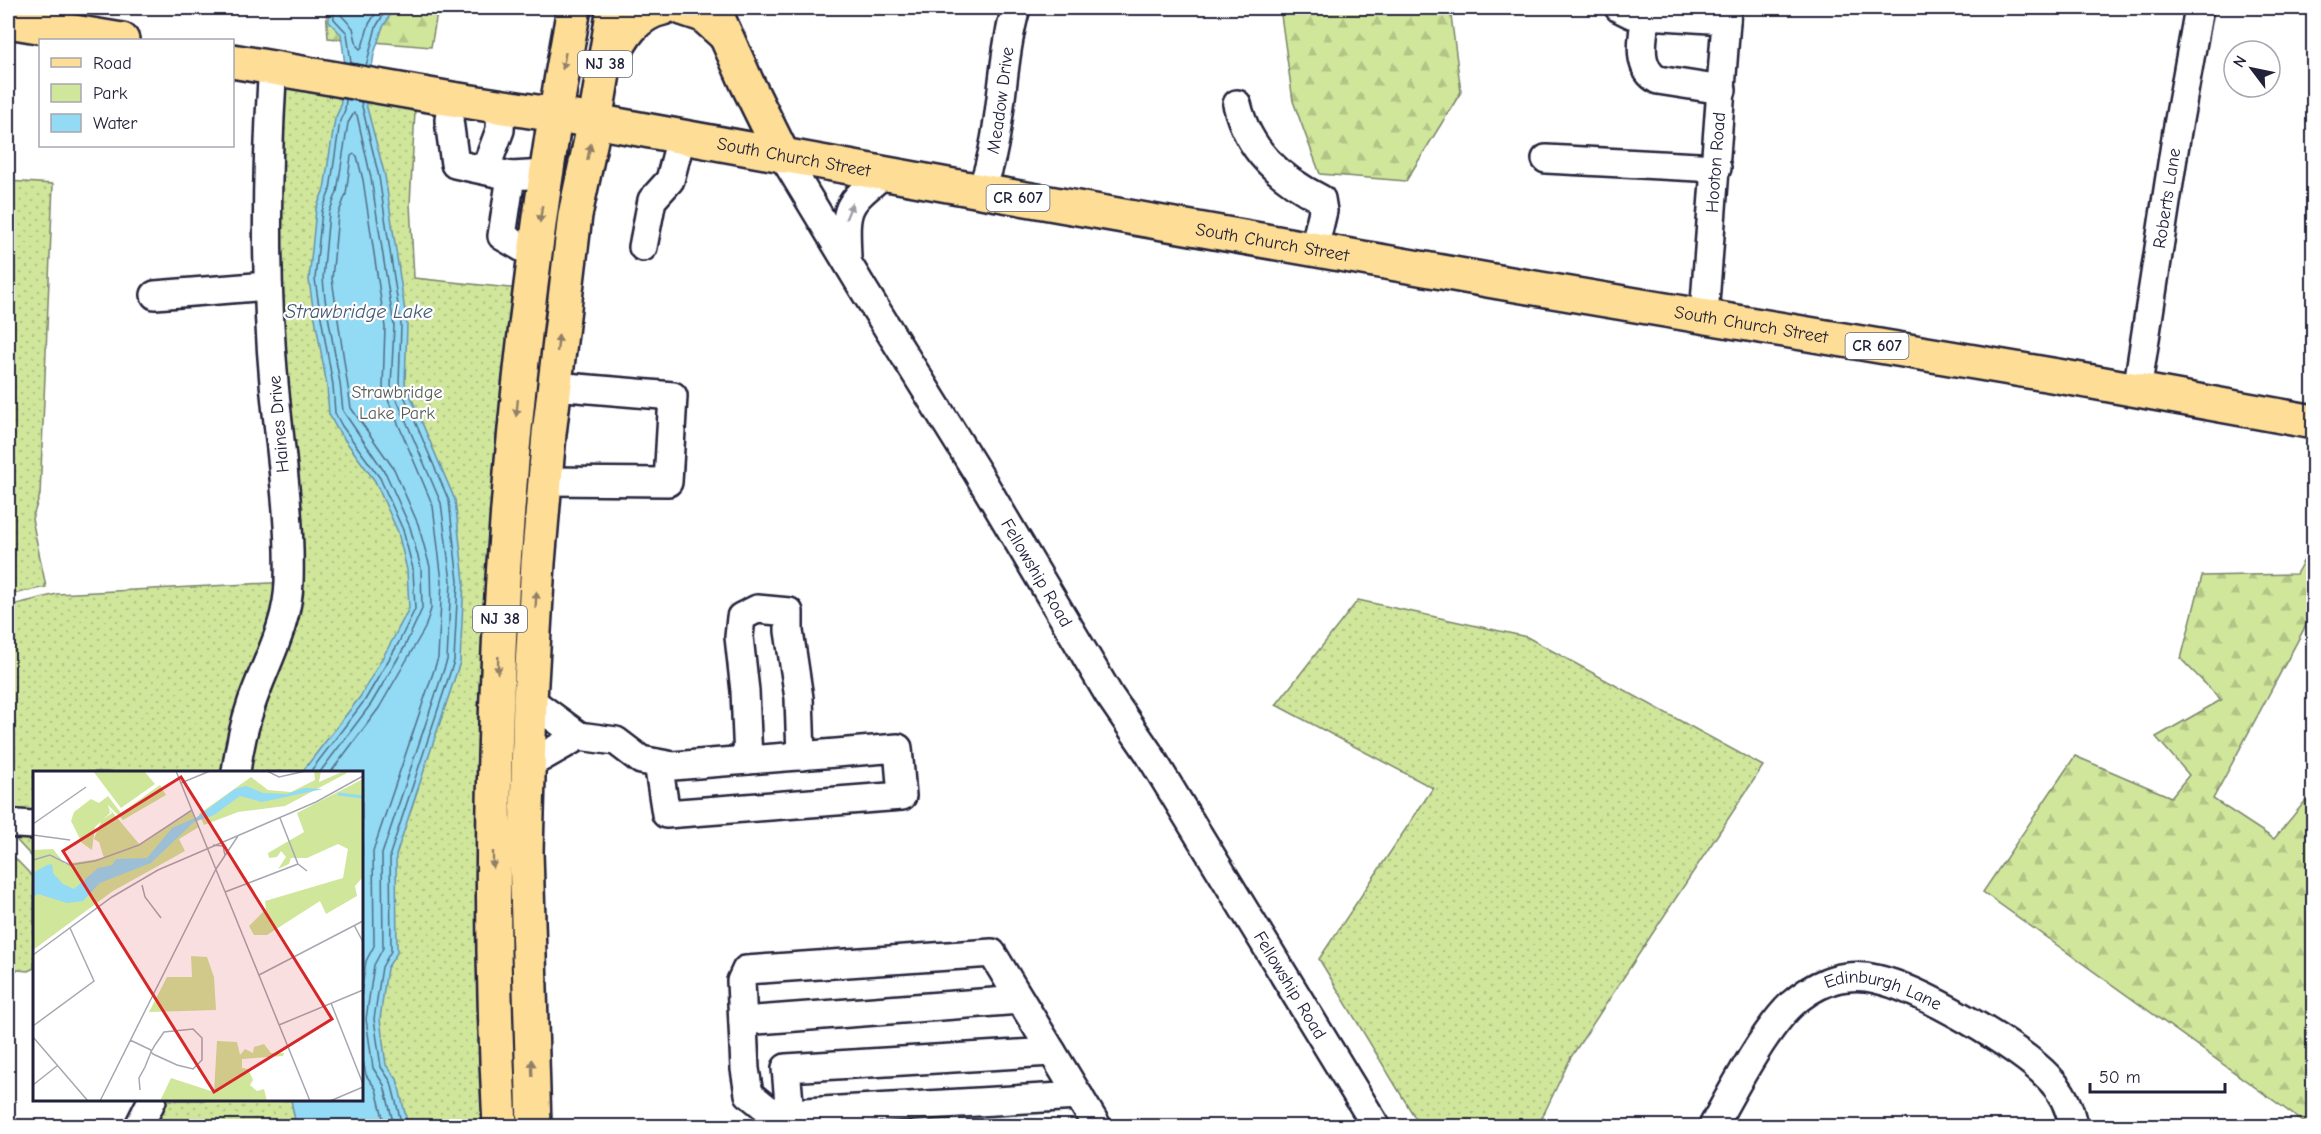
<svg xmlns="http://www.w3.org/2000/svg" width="2321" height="1134" font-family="'Comic Neue',sans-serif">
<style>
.green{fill:url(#green-dots);stroke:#79846b;stroke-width:1.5}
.forest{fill:url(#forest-firs);stroke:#79846b;stroke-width:1.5}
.water{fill:#93daf4;stroke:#6690aa;stroke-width:1.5}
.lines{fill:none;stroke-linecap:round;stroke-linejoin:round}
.shore{stroke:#4f6c85;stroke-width:1.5}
.minor-casing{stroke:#22223b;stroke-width:32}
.major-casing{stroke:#22223b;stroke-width:38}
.highway-casing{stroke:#22223b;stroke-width:38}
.minor{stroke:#fff;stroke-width:27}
.major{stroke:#fedd96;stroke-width:33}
.highway{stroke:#fedd96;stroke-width:33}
.oneway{fill:#908068}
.oneway2{fill:#9c9ca7}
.labels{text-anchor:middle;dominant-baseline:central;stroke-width:4.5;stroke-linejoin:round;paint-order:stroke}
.shield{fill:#fff;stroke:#646476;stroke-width:1.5}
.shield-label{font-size:16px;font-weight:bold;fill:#22223b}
.street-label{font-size:18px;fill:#22223b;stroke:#fff}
.park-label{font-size:18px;fill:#565d58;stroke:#fff}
.water-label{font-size:20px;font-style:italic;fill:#445972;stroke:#fff}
.inset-river{fill:none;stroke:#93daf4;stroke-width:3}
.inset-road{fill:none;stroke:#a7a7b1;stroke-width:1.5}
.view{fill:#d62828;fill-opacity:0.15;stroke:#d62828;stroke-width:3}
.inset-edge{fill:none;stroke:#22223b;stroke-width:3}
</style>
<defs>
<pattern id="green-dots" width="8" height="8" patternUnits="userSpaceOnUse" patternTransform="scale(1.5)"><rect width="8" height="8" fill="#d0e69b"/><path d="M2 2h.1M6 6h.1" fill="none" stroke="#b2c586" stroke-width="1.8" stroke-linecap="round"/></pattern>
<pattern id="forest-firs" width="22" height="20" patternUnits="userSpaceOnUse" patternTransform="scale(1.5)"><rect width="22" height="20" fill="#d0e69b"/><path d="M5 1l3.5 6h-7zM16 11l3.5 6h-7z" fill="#b2c586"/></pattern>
</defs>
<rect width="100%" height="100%" fill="#fff"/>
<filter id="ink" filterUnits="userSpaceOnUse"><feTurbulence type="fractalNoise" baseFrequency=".0167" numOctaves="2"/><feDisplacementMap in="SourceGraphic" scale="12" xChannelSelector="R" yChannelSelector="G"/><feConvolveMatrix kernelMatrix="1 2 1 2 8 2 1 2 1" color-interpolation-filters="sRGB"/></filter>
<g filter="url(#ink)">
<!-- green -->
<path class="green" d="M269 68 416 93 410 204 414 278 530 290 525 331 500 1126H139L152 1100H362V772H34V859L8 831V606L57 594 289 582Z
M8 181 53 184 40 495 32 519 46 587 8 595Z
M1358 600 1527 637 1763 766 1571 1057 1538 1126H1420L1319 959 1433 788 1276 705Z
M8 851 34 878V968L28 971 8 969Z"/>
<!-- forest -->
<path class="forest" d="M326 8H438L431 47 328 38Z
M1280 8H1450L1461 92 1406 181 1320 174 1293 101Z
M2313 544V612L2213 799 2274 839 2307 799 2313 800 2314 1126H2309L1983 892 2075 756 2171 797 2189 775 2156 737 2221 700 2181 659 2202 576 2296 574Z"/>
<!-- water -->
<path class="water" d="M328 8H394L382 29 374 54 366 104 385 176 407 325 405 383 455 500 464 581 460 662 396 855 397 953 387 968 380 1019 386 1065 397 1079 408 1126H296L291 1100H362V772H302L360 697 392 641 409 608 407 570 398 532 375 481 337 429 329 414 327 386 312 301 309 280 316 209 324 189 335 119 340 108 345 65 341 34 329 22Z"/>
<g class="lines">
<!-- shore -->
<path class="shore" d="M333 8 334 19 347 33 351 63
M341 8V15L353 28 357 46 360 49 362 47 369 24 379 8
M366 66 376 27 387 8
M361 102 379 177 401 325 399 384 449 501 458 581 454 661 390 854 391 951 382 967 374 1019 381 1067 391 1082 402 1126
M310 772 365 700 398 644 415 609 413 569 403 530 380 478 342 426 335 413 333 385 318 300 315 279 322 211 330 190 340 121 345 110 346 99
M320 772 371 704 404 648 422 609 421 568 410 527 386 474 343 411 340 383 325 299 323 279 329 213 337 192 348 123 354 113 357 115 371 178 394 326 391 386 441 503 451 581 447 660 382 854 383 948 374 965 366 1019 373 1068 384 1085 394 1126
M331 772 379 708 425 628 431 609 430 567 418 524 394 469 351 408 332 279 338 215 346 194 351 156 354 154 357 156 363 180 385 327 383 388 433 506 442 581 438 658 373 851 374 946 366 961 362 988
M362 1056 366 1075 376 1089 385 1126"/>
<defs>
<g id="minor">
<path d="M1619 8 1631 14 1726 20"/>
<path d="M1646 15C1643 36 1635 68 1658 80L1722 90"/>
<path d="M452 99 449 120 455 164 511 176"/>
<path d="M1237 104C1248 150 1279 178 1321 199L1323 211 1314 249"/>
<path id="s1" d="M783 156 862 287 977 472 1109 695 1148 752 1376 1126"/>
<path d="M1546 159 1717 168"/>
<path d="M485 170 500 130 501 107"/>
<path id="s2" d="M981 191C1004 133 999 67 1016 8"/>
<path d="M643 247 652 200 670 180 681 138"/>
<path d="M535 255 502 236 511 176 546 174"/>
<path d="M847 258C845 207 844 206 884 174"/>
<path d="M155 295 268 286"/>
<path id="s3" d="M1704 316 1727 8"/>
<path id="s4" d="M2137 391 2177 131 2199 8"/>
<path d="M544 481 668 482 673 396 554 386"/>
<path d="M579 736 616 741 641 760 673 766 898 748 902 796 666 814 658 763"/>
<path d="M748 760 745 691 739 637 741 617 757 609 789 612V631L799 698 801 756"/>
<path d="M528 765 579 736 530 700"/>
<path d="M236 772C239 749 244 725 252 702 266 662 288 625 289 582 291 515 280 449 274 383 265 282 266 180 272 79L269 68"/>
<path d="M17 824 34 825"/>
<path d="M743 1021 1020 1000"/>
<path d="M788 1113 1079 1096"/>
<path d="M139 1126 152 1100"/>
<path d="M788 1126 749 1094 745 1069 741 981 746 970 992 953 1097 1126"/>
<path d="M791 1126 786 1068 1052 1052"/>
<path id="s5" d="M1713 1126C1732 1092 1764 1030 1792 1004 1802 995 1814 987 1827 982 1841 976 1861 975 1876 979 1919 988 2019 1046 2049 1078 2062 1091 2070 1108 2073 1126"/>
</g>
<g id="major">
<path d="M714 9 747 83 783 156"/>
<path d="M8 21 122 40"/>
<path id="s6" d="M232 61 452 99 595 121 981 191 1499 282 2093 382 2314 422"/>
</g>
<path id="highway" d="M682 8 703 15 725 35
M610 61C622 37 635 14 663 8
M500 1126C480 752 506 376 574 8
M534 1126 526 852 530 700 538 563 549 434 575 215 595 121 614 8"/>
</defs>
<!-- minor casing -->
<use href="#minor" class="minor-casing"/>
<!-- major casing -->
<use href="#major" class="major-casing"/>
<!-- highway casing -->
<use href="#highway" class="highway-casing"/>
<!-- minor -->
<use href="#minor" class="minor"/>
<!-- major -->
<use href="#major" class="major"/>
<!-- highway -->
<use href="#highway" class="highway"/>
</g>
<!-- one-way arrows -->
<defs><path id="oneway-solid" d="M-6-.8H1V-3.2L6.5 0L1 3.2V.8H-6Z" transform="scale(1.5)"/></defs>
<g class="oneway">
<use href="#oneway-solid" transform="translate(564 61) rotate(100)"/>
<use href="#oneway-solid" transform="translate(589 152) rotate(-78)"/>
<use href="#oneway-solid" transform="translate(541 214) rotate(98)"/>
<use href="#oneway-solid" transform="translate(558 343) rotate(-84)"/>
<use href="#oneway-solid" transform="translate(517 408) rotate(96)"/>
<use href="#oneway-solid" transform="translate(536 600) rotate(-87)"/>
<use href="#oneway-solid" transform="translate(498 665) rotate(92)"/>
<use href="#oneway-solid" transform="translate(493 860) rotate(90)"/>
<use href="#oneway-solid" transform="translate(532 1068) rotate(-92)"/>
</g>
<use class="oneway2" href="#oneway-solid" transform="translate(849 211) rotate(-68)"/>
</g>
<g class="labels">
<!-- shield labels -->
<g class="shield">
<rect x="578" y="51" width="54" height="26" rx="4.5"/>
<rect x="986.5" y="185" width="63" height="26" rx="4.5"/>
<rect x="1845.5" y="333" width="63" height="26" rx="4.5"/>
<rect x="473" y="606" width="54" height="26" rx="4.5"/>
</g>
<g class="shield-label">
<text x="605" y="64">NJ 38</text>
<text x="1018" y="198">CR 607</text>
<text x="1877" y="346">CR 607</text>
<text x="500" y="619">NJ 38</text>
</g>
<!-- street labels -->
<g class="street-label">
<text stroke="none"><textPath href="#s2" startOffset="93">Meadow Drive</textPath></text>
<text stroke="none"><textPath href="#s6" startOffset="570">South Church Street</textPath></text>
<text stroke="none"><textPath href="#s3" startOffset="154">Hooton Road</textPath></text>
<text stroke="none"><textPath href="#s4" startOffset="195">Roberts Lane</textPath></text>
<text stroke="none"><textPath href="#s6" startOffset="1056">South Church Street</textPath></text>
<text stroke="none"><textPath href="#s6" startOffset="1542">South Church Street</textPath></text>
<text transform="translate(279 424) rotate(-95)">Haines Drive</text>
<text stroke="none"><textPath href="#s1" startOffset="488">Fellowship Road</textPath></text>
<text stroke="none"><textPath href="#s1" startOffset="972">Fellowship Road</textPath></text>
<text stroke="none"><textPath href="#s5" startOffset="246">Edinburgh Lane</textPath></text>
</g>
<!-- park labels -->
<g class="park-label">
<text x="397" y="392">Strawbridge<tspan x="397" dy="21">Lake Park</tspan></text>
</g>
<!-- water labels -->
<g class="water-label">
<text x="359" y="311">Strawbridge Lake</text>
</g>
</g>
<!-- overview -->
<g transform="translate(33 771)">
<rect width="330" height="330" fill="#fff"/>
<path d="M60 0H111L122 13 88 37ZM127 14 133 24 90 49 75 34 77 42 62 56 59 79 49 72 38 50 41 41 58 28 66 32 75 25 88 42ZM75 36 107 74 159 39 166 56 146 68 152 80 80 120 0 179V79L20 78 32 93 71 87 66 71 61 68 68 50 79 42ZM158 185 174 186 181 206 183 239 116 241 134 206H159Z" fill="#d0e69b"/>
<path d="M281 0H288L286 11 311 0 314 2 252 35 205 41 171 54 166 43 218 6 235 19 258 21 282 9ZM330 8V106L322 115 324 125 293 143 287 130 234 164H221L216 155 233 138 232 130 310 107 315 78 305 73 274 87H258L256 93 245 98 253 86 248 80 244 86 236 87 235 82 271 61 264 42ZM184 270 204 271 207 284 212 278 220 282 221 276 231 273 238 282H251L250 285 209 288V297L215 298 220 309 217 314 224 320 231 318 234 330H127L138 307 181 321Z" fill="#d0e69b"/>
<path d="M72 0H79L101 24 88 34 66 5ZM105 1 115 15 103 23 100 10Z" fill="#d0e69b"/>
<path d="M213 15 230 22 254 23 271 17 290 18 229 31 207 25 181 44 161 51 118 92 67 112 50 130 34 132 5 123 0 126V102L14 94 19 93 20 102 30 113 41 118 65 97 79 94 83 88 114 87 139 57 164 46 202 18Z" fill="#93daf4"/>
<path class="inset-river" d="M305 23 330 26"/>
<path class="inset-road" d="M143 0 277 330M234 0 246 6 273 0M148 12 177 0M247 47 265 93 274 100M0 53 53 16M0 64 37 69M180 74 190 75 192 84M0 89 17 84 37 94 62 90 106 74 159 39M183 98 205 65M109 114 112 126 128 147M192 121 265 93M321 154 330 171M0 184 79 126 125 99 283 31 330 5M226 204 330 150M298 232 330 313M246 254 330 219M0 255 61 210 37 157M0 266 55 330M97 269 118 279V281L120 283 144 294 160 298 169 289V267L160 258 131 261 122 274 118 281 112 296 106 307 107 319M0 314 24 295M67 330 183 98M297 330 330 316"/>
<path class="view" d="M148 6 299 248 181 321 30 80Z"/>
<rect width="330" height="330" class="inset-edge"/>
</g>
<!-- margin -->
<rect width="2321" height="1134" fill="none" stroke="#fff" stroke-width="30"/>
<rect x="15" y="15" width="2291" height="1104" fill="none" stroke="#22223b" stroke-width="2" filter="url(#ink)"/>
<!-- legend -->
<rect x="39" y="39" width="195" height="108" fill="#ffffff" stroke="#a7a7b1" stroke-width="1.5"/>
<rect x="51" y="58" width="30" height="9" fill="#fedd96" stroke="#a7a7b1" stroke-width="1.5"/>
<text x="93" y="69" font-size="18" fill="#22223b">Road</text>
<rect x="51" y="84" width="30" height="18" fill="#d0e69b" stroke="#a7a7b1" stroke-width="1.5"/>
<text x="93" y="99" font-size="18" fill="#22223b">Park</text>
<rect x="51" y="114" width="30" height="18" fill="#93daf4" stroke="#a7a7b1" stroke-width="1.5"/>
<text x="93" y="129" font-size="18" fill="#22223b">Water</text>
<!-- north arrow -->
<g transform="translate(2252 69) rotate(302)"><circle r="28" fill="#ffffff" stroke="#a7a7b1" stroke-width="1.5"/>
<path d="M0-4.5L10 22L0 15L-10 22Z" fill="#22223b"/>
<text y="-9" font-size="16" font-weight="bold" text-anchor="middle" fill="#22223b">N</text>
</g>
<!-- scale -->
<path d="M2090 1083v9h135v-9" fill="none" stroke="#22223b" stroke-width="3"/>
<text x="2099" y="1083" font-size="18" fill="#22223b" stroke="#ffffff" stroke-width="4.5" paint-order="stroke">50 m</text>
</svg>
